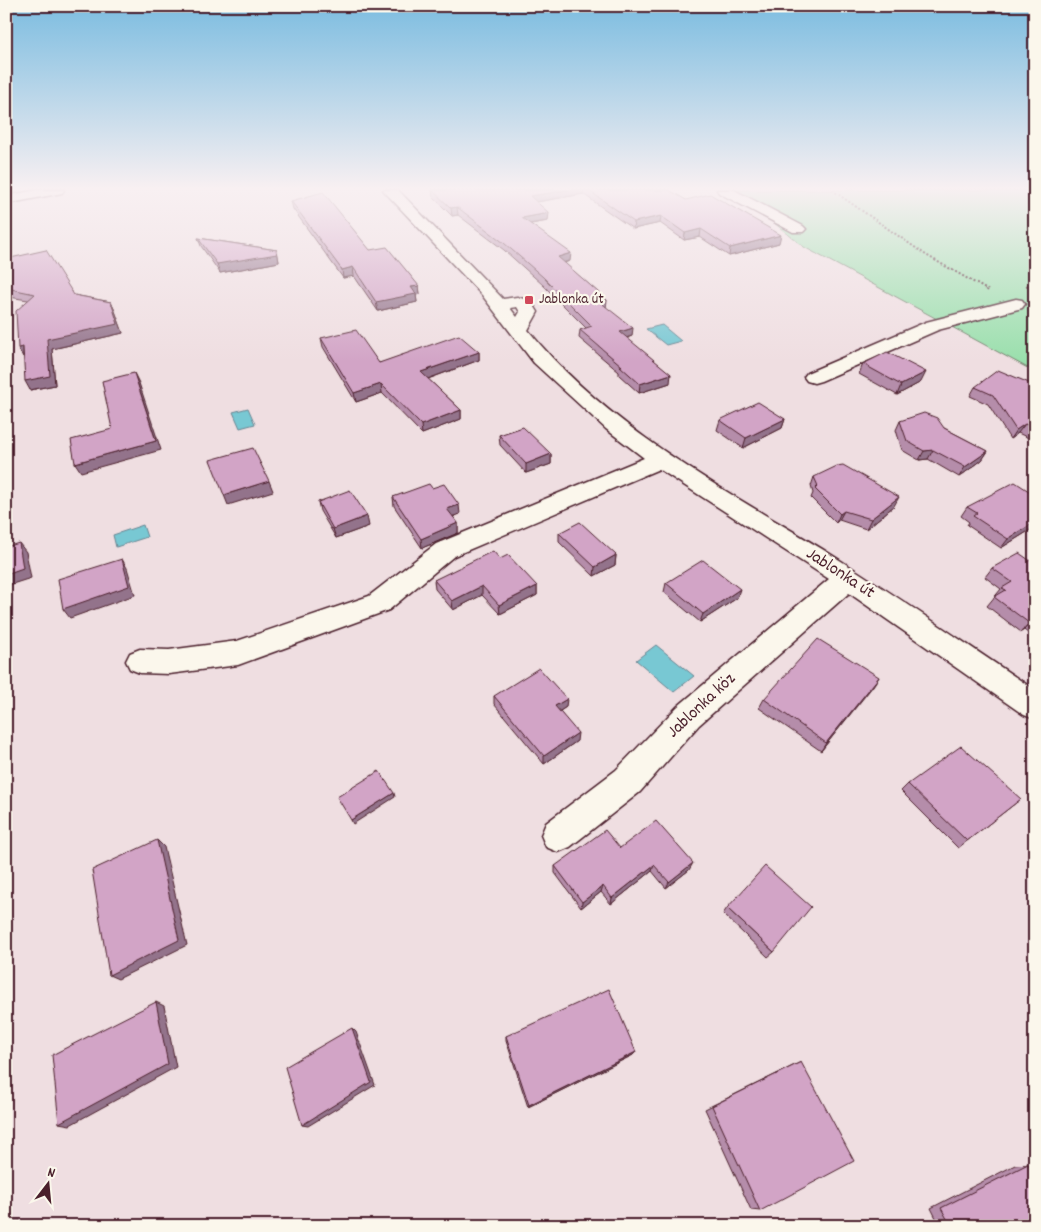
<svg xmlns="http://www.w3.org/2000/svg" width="1041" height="1232" font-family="Dekko,sans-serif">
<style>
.green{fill:#99dfac;stroke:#727f6c}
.water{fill:#78c8d3;stroke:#668490}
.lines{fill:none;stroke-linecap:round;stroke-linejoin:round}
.minor-casing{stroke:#4a1f2b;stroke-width:3}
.path{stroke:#4a1f2b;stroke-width:2;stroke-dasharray:2 2;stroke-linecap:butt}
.minor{fill:#fbf7ec;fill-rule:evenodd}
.wall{fill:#b58daa;stroke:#4a1f2b}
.shaded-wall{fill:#93738b;stroke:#4a1f2b}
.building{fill:#d2a4c6;stroke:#4a1f2b}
.poi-dot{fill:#d1495b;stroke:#fbf7ec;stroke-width:2}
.labels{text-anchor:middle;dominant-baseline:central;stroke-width:4.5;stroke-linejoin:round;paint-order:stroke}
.far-poi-label{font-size:15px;fill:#4a1f2b;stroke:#fbf7ec;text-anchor:start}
.street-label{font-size:18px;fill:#4a1f2b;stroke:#fbf7ec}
</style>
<rect width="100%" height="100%" fill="#efdee1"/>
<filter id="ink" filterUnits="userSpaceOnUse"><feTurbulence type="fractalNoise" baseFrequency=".02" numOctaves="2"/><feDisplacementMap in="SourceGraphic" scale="10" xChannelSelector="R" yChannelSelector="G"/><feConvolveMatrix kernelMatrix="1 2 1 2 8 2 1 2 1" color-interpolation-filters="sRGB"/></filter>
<g filter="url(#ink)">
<!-- green -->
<path class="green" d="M733 190H1035V372L804 247Z"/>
<!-- water -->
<path class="water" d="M662 325 681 341 666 345 646 329Z
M248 408 255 424 240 428 233 412Z
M143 525 147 537 116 547 113 535Z
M656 645 694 676 674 692 636 660Z"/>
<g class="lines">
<defs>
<path id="minor" d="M37 190H64L62 193 57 194 6 204V196Z
M383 190H398L503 299 517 297 531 301 538 312 528 330C606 427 722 488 827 552 897 596 966 644 1035 690V719L1024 715 849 593 699 725 640 792 570 847 558 852 546 847 541 835 546 823 616 770 677 707 829 579 659 469 454 556 389 610 238 665 169 674 140 673 130 669 126 661 130 653 140 649 169 650 237 641 369 596 436 544 644 458 606 429 534 363 482 295ZM517 307 520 312 517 317 510 308Z
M717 190H734L803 226 806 229 803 232H793L719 193Z
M1016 299 1022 300 1025 304 1022 308 938 330 821 381 814 383 807 381 804 377 807 373 926 322Z"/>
</defs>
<!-- minor casing -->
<use href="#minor" class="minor-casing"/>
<!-- path -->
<path class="path" d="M832 190 926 255 989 291
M1026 286 1035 283"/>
<!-- minor -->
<use href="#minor" class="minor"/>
</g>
<!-- wall -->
<path class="wall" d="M432 190H669L686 200 779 243 729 256 700 237 684 240 660 223 633 229 583 194 537 202 548 221 531 224 570 261 564 263 607 300 606 307 632 336 627 338 670 383 639 393 619 375V372L579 338 580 330 586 328 543 285 504 250 458 215 452 216 433 197Z
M291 201 370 250 419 286 420 294 416 295 417 302 378 311 354 276 343 278 293 209Z
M198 238 277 250 279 262 220 273 201 246Z
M6 259 74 295 111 302 115 311 123 333 52 349 55 385 30 390 28 300 9 297 6 292Z
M321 338 379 363 479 352V360L428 379 461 410V419L422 434 382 393 356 402 323 347Z
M863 364 921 382 897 395 859 374Z
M1034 385 1031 389 1035 390V441L1018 433 1010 439 988 404 970 396 975 387Z
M785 419 782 428 743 448 717 430 720 420Z
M900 421 944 428 988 451 982 460 959 477 928 459 919 460 902 450 896 430Z
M499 435 551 454V464L526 473 500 445Z
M814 477 894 506 866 529 839 520 836 523 811 498 813 493 811 486Z
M432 488 460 514 453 517 458 523V533L422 548 394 506 393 497Z
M1035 495V527L1001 548 967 525 969 522 961 516 967 507Z
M318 502 369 526 336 538 320 511Z
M559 533 616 555 615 565 594 576 559 542Z
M500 559 537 586V595L500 614 482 595 453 610 435 589 434 580Z
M1035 564V637L1034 638 1024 630 1021 632 987 606 1001 589 985 577 992 568Z
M666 583 737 598 700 622 664 592Z
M879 677 821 751 759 708 764 699Z
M494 696 566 707 560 711 577 741 544 764 494 704Z
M908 784 1021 799 958 848 901 791Z
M620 848 689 870 666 888 652 871 611 904 601 892 581 908 555 873V866Z
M727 908 774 952 768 957 723 914Z
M506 1036 633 1055 528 1107 506 1040Z
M801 1062 760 1211 751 1210 705 1109Z
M1028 1164 1035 1226H940L931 1208 1015 1165Z"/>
<!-- shaded-wall -->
<path class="shaded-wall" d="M568 190H584L583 194 530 203V196Z
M457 207 458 215 452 216 451 208Z
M549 213 548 221 522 225V218Z
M661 216 660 223 633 229 634 222Z
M701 229 700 237 684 240 685 233Z
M781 235 779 243 729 256 730 248Z
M277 250 279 262 220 273 217 264Z
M571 253 570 261 557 264 558 257Z
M353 267 354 276 343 278 342 270Z
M419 286 420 294 416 295 417 302 378 311 376 302 411 287Z
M607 300 606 308 600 302Z
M111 302 115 311 123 333 52 349 55 385 30 390 25 381 47 339Z
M633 328 632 336 619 340 620 332Z
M23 347V357L18 348Z
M479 352V360L422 381 421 372Z
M926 372 921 382 897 395 901 385Z
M134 373 139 383 161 450 81 472 75 463 156 441Z
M671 374 670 383 639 393 640 384Z
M381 384 382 393 356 402 354 393Z
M461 410V419L422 434 421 425Z
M785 419 782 428 743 448 746 438Z
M1025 424 1018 433 1010 439 1016 430Z
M933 450 928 459 919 460 924 451Z
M988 451 982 460 959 477 965 467Z
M551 454V464L526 473V464Z
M269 481 273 491 228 505 224 495Z
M899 497 894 506 866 529 871 519Z
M459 505 460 514 448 518 447 509Z
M844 511 839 520 836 523 840 514Z
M367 516 369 526 336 538 333 529Z
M1035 522V527L1001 548 1008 539Z
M458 523V533L422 548 421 539Z
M19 543 26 552 31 578 6 586V574Z
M616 555 615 565 594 576 595 567Z
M122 559 127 568 135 595 70 618 63 609Z
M482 586V595L453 610 452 601Z
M537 586V595L500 614 499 605Z
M740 589 737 598 700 622 703 614Z
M1032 621 1024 630 1021 632 1029 623Z
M879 677 873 686 821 751 826 743Z
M567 699 566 707 554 715 555 706Z
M578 733 577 741 544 764V756Z
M394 793 395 797 353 824 351 820Z
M157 840 164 847 187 945 118 979 109 975Z
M693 863 689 870 666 888 669 882Z
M654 865 652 871 611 904 612 898Z
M603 886 601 892 581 908 582 902Z
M156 1002 164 1006 176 1067 70 1125 59 1123Z
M352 1028 356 1032 375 1085 308 1126 302 1125Z
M636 1052 633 1055 528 1107 529 1105Z
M20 1220V1226H6V1221Z"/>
<!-- building -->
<path class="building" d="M432 190H568L530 196 549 213 522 218 571 253 558 257 607 300 600 302 633 328 620 332 671 374 640 384 620 366H622L580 330 592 326 543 277 504 243 457 207 451 208Z
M588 190H669L686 200 710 194 781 235 730 248 701 229 685 233 661 216 634 222Z
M323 192 370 250 387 247 419 286 411 287 416 294 376 302 353 267 342 270 291 201Z
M198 238 277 250V254L217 264Z
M46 250 74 295 111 302 118 324 47 339 50 376 25 381 23 347 18 348 16 311 35 294 6 288V259Z
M356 330 379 363 459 335 479 352 421 372 461 410 421 425 381 384 354 393 321 338Z
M887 352 926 372 901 385 863 364Z
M998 370 1034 385 1030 388 1035 390V428L1025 424 1016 430 993 395 975 387Z
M134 373 156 441 75 463 71 440 112 429 102 381Z
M758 402 785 419 746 438 720 420Z
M924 413 937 418 944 428 988 451 965 467 933 450 924 451 907 441 900 421Z
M523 427 551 454 526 464 499 435Z
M253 448 269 481 224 495 210 460Z
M843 465 899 497 871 519 844 511 840 514 815 489 818 486 814 477 837 466Z
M1015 482 1035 495V522L1008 539 973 516 977 513 967 507Z
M429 484 432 488 444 484 459 505 447 509 458 523 421 539 393 497Z
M350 490 367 516 333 529 318 502Z
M580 522 616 555 595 567 559 533Z
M19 543 23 568 6 574V547Z
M493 551 500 559 508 555 537 586 499 605 482 586 452 601 434 580Z
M1019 553 1035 564V623L1032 621 1029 623 994 597 1006 590 1002 588 1012 582 992 568Z
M122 559 129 586 63 609 58 579Z
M703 560 740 589 703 614 666 583Z
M818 639 879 677 826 743 764 699Z
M539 668 567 699 555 706 578 733 544 756 494 696Z
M961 746 1021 799 967 841 908 784Z
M379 771 394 793 351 820 337 797Z
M656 821 693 863 669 882 654 865 612 898 603 886 582 902 555 866 605 830 620 848Z
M157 840 179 940 109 975 92 870Z
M765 866 811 907 774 952 727 908Z
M609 989 636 1052 529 1105 506 1036Z
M156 1002 168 1064 59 1123 52 1055Z
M352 1028 371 1082 302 1125 285 1067Z
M801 1062 854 1161 760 1211 712 1106Z
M1028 1164 1035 1175V1226H951L941 1208Z"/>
</g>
<!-- sky -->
<linearGradient id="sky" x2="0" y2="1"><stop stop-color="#7bbce0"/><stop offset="0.52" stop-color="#f8f0f2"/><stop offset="1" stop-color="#f8f0f2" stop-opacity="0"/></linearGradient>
<rect width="1041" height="362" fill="url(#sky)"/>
<!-- markers -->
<rect class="poi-dot" x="524" y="295" width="10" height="10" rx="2.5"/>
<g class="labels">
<!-- far-poi labels -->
<g class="far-poi-label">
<text x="539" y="300">Jablonka út</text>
</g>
<!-- street labels -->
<g class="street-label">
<text transform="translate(840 574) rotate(33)">Jablonka út</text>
<text transform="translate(702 706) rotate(-43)">Jablonka köz</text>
</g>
</g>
<!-- margin -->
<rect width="1041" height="1232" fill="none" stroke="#fbf7ec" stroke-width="25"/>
<rect x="12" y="12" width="1016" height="1207" fill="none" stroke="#4a1f2b" stroke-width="2" filter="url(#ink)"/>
<!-- north arrow -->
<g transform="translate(48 1184) rotate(16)" stroke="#fbf7ec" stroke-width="4" paint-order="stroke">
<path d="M0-4L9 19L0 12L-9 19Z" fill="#4a1f2b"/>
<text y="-8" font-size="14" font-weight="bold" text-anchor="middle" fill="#4a1f2b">N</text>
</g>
</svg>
